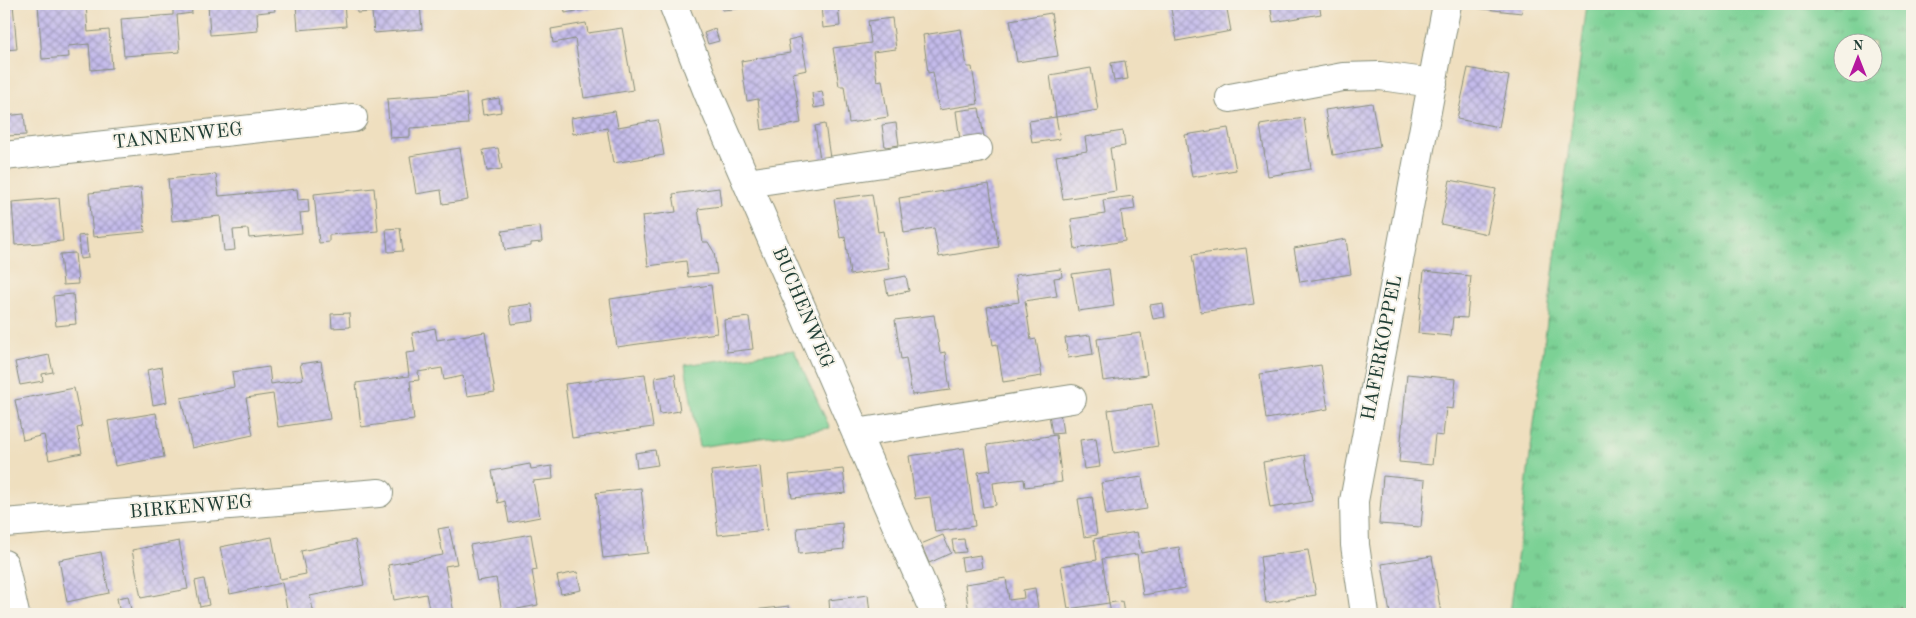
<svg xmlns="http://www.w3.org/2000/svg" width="1916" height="618" font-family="'Old Standard TT',serif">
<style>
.grass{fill:url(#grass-tufts);stroke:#4e8764;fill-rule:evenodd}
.green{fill:#7cd195;stroke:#4e8764}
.building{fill:url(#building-cross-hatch)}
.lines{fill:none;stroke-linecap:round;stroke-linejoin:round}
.minor-casing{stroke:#878e7a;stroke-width:30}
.path{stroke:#878e7a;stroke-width:3;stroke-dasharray:4 4;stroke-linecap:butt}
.minor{stroke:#fff;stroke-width:28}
.labels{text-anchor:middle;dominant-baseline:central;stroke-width:4;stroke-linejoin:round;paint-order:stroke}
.street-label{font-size:19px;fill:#1f3d34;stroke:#f7f3e8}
</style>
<defs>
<pattern id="grass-tufts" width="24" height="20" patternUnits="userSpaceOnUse" patternTransform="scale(1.25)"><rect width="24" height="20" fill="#7cd195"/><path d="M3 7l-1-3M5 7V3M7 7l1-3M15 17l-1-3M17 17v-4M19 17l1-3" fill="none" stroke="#65ab7a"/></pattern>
<pattern id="building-cross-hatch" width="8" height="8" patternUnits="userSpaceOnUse" patternTransform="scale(1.25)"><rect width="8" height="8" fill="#c4bbeb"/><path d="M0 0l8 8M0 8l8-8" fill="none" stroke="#9f99bf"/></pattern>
</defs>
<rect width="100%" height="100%" fill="#f7f3e8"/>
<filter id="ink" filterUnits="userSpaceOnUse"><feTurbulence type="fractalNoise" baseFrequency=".02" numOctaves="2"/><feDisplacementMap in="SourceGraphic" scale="10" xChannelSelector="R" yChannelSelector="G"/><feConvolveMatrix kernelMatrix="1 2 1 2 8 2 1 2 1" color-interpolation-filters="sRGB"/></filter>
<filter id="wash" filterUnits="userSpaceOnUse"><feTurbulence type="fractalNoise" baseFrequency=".0096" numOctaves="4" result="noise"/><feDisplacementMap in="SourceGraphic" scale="20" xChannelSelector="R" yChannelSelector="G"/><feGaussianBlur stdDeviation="1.12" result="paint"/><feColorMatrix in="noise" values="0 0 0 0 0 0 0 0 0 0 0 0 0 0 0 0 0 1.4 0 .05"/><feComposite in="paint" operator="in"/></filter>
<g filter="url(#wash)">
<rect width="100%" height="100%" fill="#efdfbf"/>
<!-- grass -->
<path class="grass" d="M1587 4H1912V614H1510ZM1844 42H1874V72H1844Z"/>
<!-- green -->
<path class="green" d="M794 350 830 428 699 447 685 365Z"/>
<g id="blocks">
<!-- building -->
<path class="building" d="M13 4 17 49 4 50V5Z
M38 4H86L88 32 109 30 112 68 91 70 89 44 68 46 69 57 42 59Z
M173 4H191L192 13 177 15 180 52 124 56 121 19 173 15Z
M208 4H274L275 11 257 13 258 31 210 35Z
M296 4H344L346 26 298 30Z
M356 4H420L422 29 374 33 372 12 357 13Z
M564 4H610L611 5 565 13Z
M721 4H757V7L722 10Z
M1170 4H1226L1231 31 1177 41Z
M1270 4H1319L1321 14 1273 22Z
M1475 4H1523L1522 13 1474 8Z
M838 5 840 26 823 28 821 6Z
M1051 13 1058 56 1017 62 1010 20Z
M892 18 896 49 873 52 877 81 882 80 888 117 849 123 844 86H839L833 48 871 43 868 21Z
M586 23 588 33 622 28 633 90 584 98 575 39 553 43 551 29Z
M715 29 719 41 708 44 704 33Z
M961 29 967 67H972L978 104 939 110 933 72 928 73 923 35Z
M801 37 807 70 793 73 801 123 762 130 758 99 747 101 741 61 790 53 788 40Z
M1125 61 1128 79 1114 81 1111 63Z
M1091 68 1098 110 1056 117 1060 139 1032 143 1029 121 1056 117 1050 75Z
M1468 68 1509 76 1499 127 1457 119Z
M822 91 825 106 814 108 812 93Z
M466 93 468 124 410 128V137L390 138 387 99Z
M499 98 501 112 483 115 481 101Z
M1372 103 1380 147 1333 155 1325 110Z
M979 108 984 137 960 140 956 111Z
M615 111 618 127 658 120 664 155 613 163 607 128 573 134 571 118Z
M24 114 26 135 6 136 4 116Z
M1304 118 1311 169 1268 176 1260 125Z
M896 123 899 145 885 147 882 125Z
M825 124 830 158 820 159 815 126Z
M1228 128 1236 170 1192 177 1185 135Z
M1123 131 1125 146 1110 148 1116 191 1063 199 1056 156 1087 151 1085 137Z
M460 148 468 200 443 204 441 190 416 194 410 156Z
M498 148 502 169 487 171 483 150Z
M216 174 219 196 297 189 298 200 308 199 309 212 300 213 302 233 249 238 248 229 233 230 235 250 224 251 220 216 172 221 168 179Z
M1450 180 1496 189 1487 234 1441 224Z
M989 184 999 247 939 257 934 228 904 233 899 198Z
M141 188 145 232 93 237 89 193Z
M374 188 378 231 329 235V242L319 243 314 194Z
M719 188 721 206 698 209 703 242H708L714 252 717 274 688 277 686 261 648 266 642 216 676 212 673 194Z
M872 194 878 232 883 231 889 269 850 275 845 237 840 238 834 199Z
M1133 196 1135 209 1121 211 1125 241 1075 249 1071 219 1105 214 1103 200Z
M59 198 63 241 15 245 12 202Z
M540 226 542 242 531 243V246L505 250 502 231Z
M400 228 403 251 388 252 386 229Z
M86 235 88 258 80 259 78 236Z
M1346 239 1351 274 1300 282 1294 248Z
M1246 248 1254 304 1201 312 1192 255Z
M75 253 78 284 63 285 60 254Z
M1061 269 1062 277 1054 278 1057 296 1025 301 1031 340 1036 339 1042 376 1003 382 997 344 993 345 987 307 1019 302 1015 275Z
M1109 269 1114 306 1078 311 1072 274Z
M1424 271 1471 276 1467 318 1453 317 1451 336 1418 333Z
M906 276 909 291 888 295 885 280Z
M711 285 717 333 617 347 610 299Z
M73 294 76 324 56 326 53 296Z
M1163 303 1165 317 1153 319 1150 305Z
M532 304 534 321 512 324 509 307Z
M349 313 350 327 332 328 331 314Z
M934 315 940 353 945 352 950 390 912 395 906 358 901 359 895 320Z
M749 317 753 349 727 352 724 320Z
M435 328 437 340 485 332 495 392 467 396 463 376 444 380 442 368 418 372 419 380 410 381 414 420 361 427 356 383 409 376 406 353 415 352 412 333Z
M1141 333 1147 375 1103 381 1097 339Z
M1090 335 1093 354 1068 358 1065 338Z
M49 355 53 372 42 374 43 381 20 385 15 362Z
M321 361 330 419 278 427 273 394 246 398 253 435 192 448 181 398 234 387 232 372 269 367 271 384 303 379 300 364Z
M1321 365 1328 409 1266 419 1260 374Z
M162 367 167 402 153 405 147 370Z
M645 374 653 427 572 438 565 384Z
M675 374 680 411 660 414 655 377Z
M1407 374 1456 379 1453 409 1446 408 1443 436 1435 435 1432 465 1399 462Z
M74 388 82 427 77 428 82 453 49 460 44 435 23 440 15 400Z
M1152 404 1158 446 1114 453 1108 410Z
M156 413 164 457 115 466 108 421Z
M1060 413 1063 433 1052 434 1049 414Z
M1056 435 1062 482 1025 487 1024 479 993 483 996 505 983 507 978 472 991 470 987 445Z
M1096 438 1100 467 1084 469 1080 440Z
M964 448 975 526 935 532 930 497 915 499 909 456Z
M655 450 658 465 637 468 635 453Z
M1305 455 1312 501 1270 508 1263 462Z
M530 464 531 469 552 466 553 479 533 481 540 517 509 523 505 501 498 503 492 471Z
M760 466 767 530 718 535 711 471Z
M843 469 846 493 792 498 789 475Z
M1383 476 1425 480 1421 527 1379 524Z
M1142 477 1147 509 1106 515 1101 483Z
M641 488 648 553 603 558 596 493Z
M1092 497 1097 535 1084 537 1078 499Z
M842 523 844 549 799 554 797 528Z
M449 527 457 564 445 566 454 613 430 614 426 594 394 600 388 565 443 555 438 529Z
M1137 532 1141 553 1179 547 1185 588 1143 595 1137 554 1102 559 1109 603 1122 601 1124 614H1111L1109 603 1068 609 1061 566 1097 560 1094 539Z
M531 534 537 570 532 571 538 605 502 612 496 578 477 581 470 545Z
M943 535 951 553 929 563 921 544Z
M272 537 280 579 306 574 301 551 355 540 364 585 310 596 314 614H288L282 583 230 594 220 547Z
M964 539 966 552 954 553 952 540Z
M179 541 188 589 141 598 132 550Z
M1308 550 1316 595 1266 603 1260 557Z
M101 552 109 593 67 602 59 560Z
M980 555 982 568 963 571 961 558Z
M1432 556 1441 614H1390L1382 564Z
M577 572 581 590 561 594 557 576Z
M1006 578 1009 600 1024 598 1023 590 1035 588 1039 614H969L965 584Z
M204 579 209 605 200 607 195 581Z
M868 595 870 614H830L829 600Z
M128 596 132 614H120L117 598Z
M789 606 790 614H737L736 612Z"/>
</g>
</g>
<g filter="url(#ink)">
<use href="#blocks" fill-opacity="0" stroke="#878e7a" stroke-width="1"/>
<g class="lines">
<defs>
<path id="minor" d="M673 4 708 93 935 614
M1230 98 1343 77 1380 76 1433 83
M4 156 353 118
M747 183 978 149
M856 433 1072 399
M4 523 379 493
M4 564 15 614
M1365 614 1355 545 1354 501 1447 4"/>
</defs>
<!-- minor casing -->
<use href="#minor" class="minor-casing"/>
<!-- path -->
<path class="path" d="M1892 614 1912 605"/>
<!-- minor -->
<use href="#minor" class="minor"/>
</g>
</g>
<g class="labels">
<!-- street labels -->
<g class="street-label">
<text transform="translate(178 137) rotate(-6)">TANNENWEG</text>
<text transform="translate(802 308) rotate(67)">BUCHENWEG</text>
<text transform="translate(1383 348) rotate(-79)">HAFERKOPPEL</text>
<text transform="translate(191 508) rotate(-5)">BIRKENWEG</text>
</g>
</g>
<!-- margin -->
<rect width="1916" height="618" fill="none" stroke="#f7f3e8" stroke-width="20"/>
<!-- north arrow -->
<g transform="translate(1858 58)"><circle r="24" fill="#f7f3e8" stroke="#a1aaa0"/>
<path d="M0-4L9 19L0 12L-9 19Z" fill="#b5179e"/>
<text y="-8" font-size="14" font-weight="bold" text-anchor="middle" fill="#1f3d34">N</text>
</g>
</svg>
